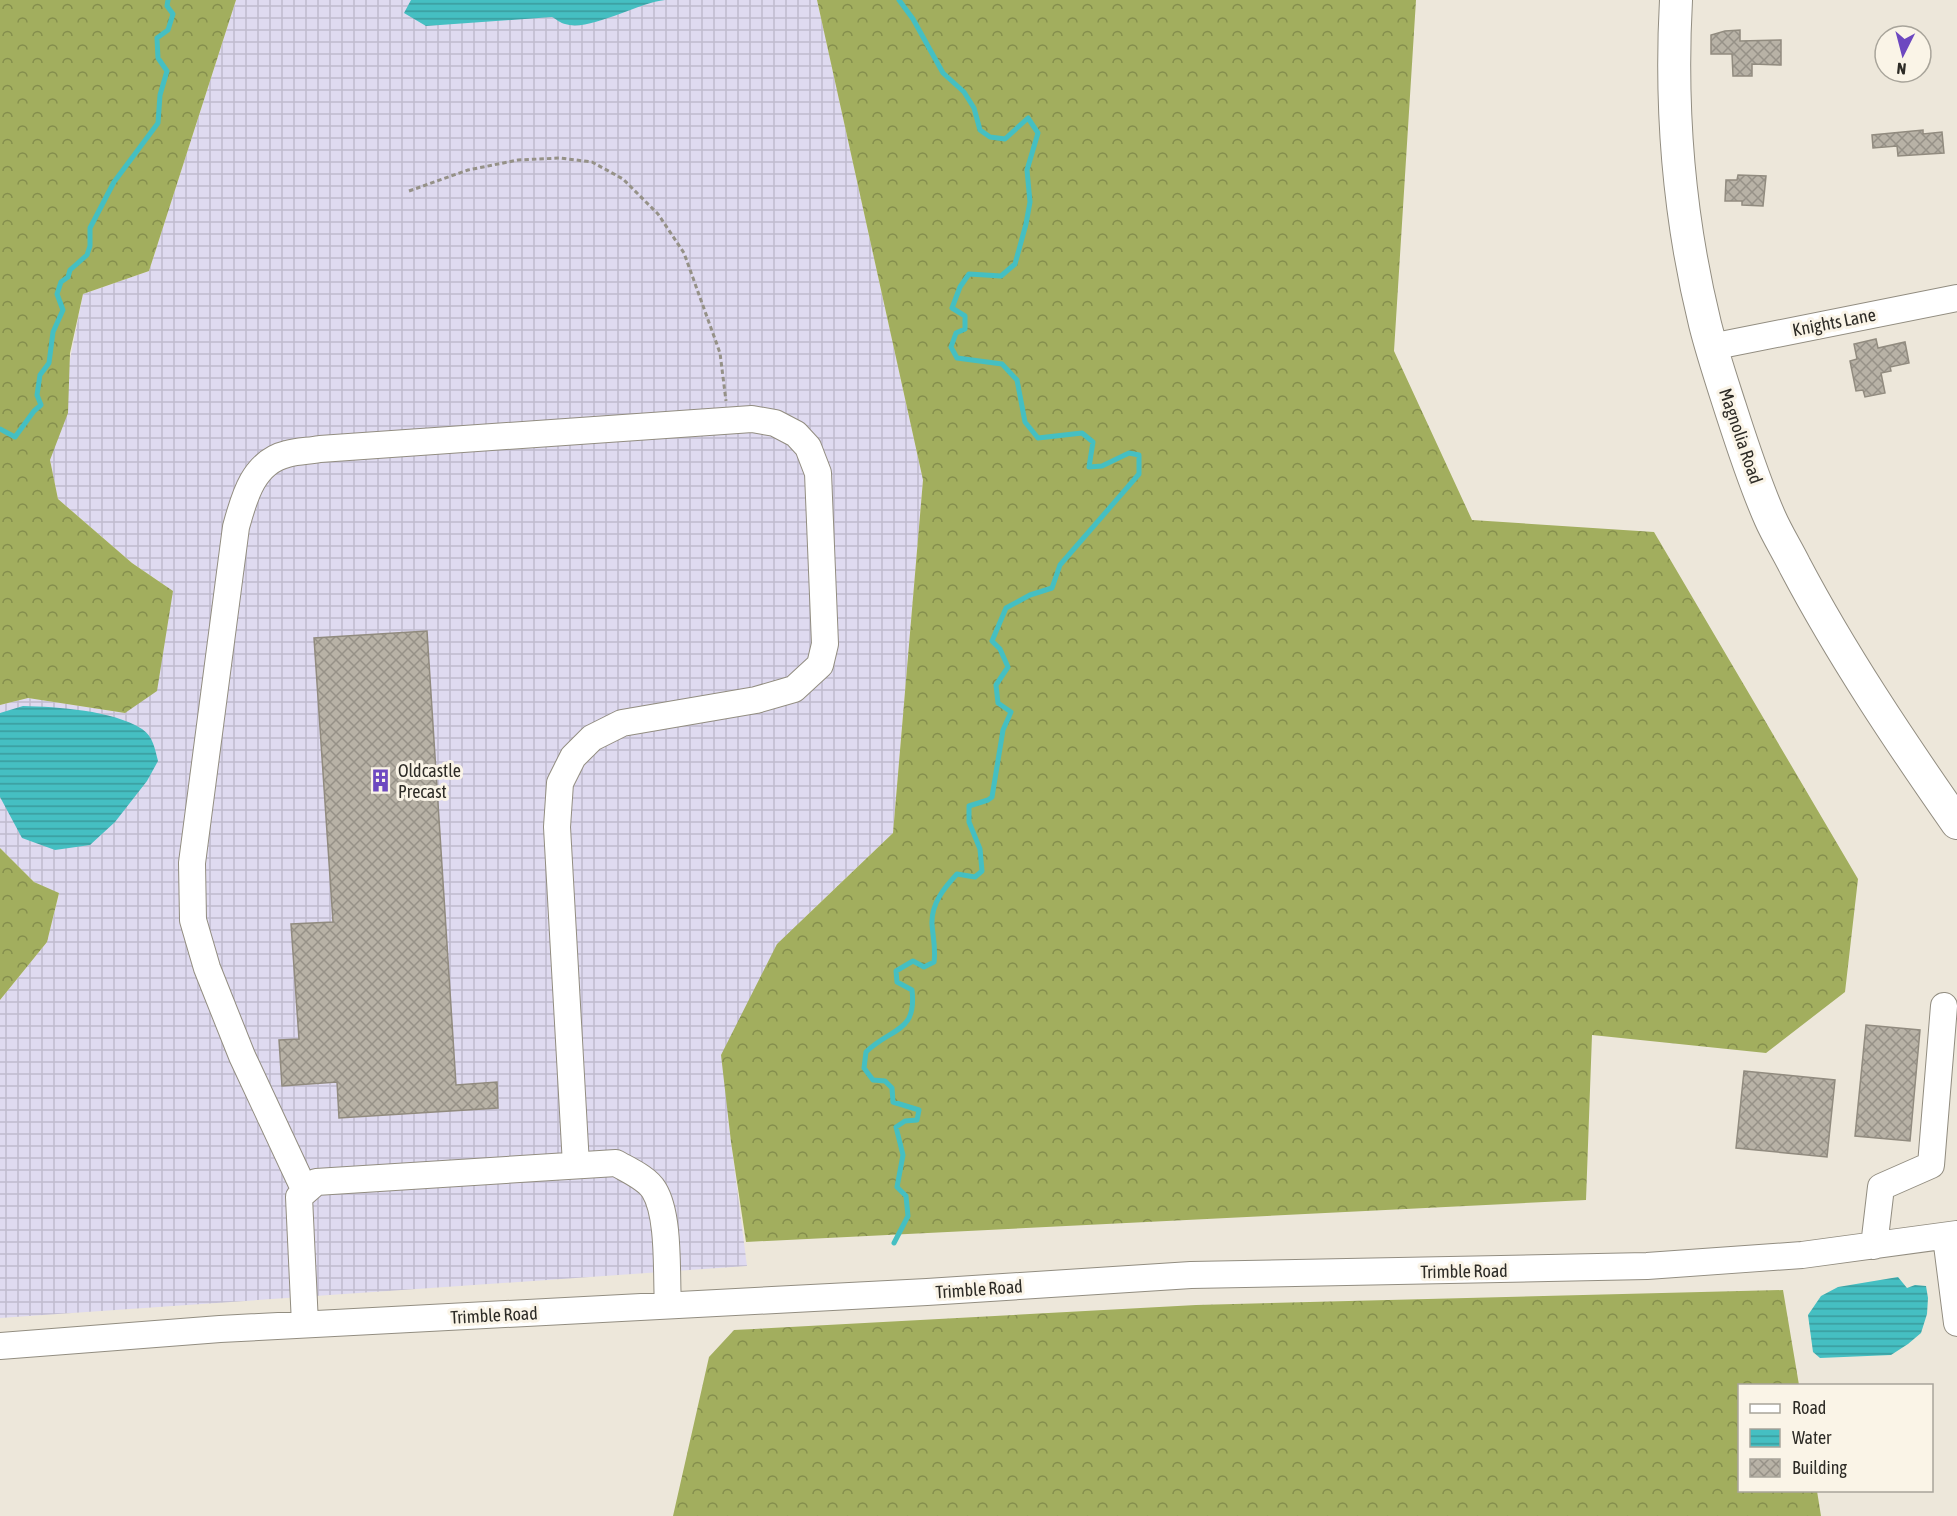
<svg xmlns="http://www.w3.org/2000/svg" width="1957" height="1516" font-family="'Asap Condensed',sans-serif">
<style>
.industrial{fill:url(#industrial-grid)}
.forest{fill:url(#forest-crowns)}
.water{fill:url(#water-rules)}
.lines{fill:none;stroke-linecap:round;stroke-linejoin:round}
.stream{stroke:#45bfc2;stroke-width:5}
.building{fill:url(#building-cross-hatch);stroke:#918b7f;stroke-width:1.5}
.minor-casing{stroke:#928d80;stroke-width:28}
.major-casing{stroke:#928d80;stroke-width:34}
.path{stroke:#959187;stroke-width:3;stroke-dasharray:4.5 3;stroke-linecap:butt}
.minor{stroke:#fff;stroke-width:26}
.major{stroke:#fff;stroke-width:32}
.labels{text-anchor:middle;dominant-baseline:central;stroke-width:6;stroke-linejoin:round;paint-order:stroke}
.street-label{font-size:18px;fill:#2d2b26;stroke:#faf4e7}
.poi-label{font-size:18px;fill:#2d2b26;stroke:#faf4e7;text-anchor:start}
</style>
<defs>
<pattern id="industrial-grid" width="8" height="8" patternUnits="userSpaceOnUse" patternTransform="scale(1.5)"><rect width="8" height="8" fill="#dfdaf0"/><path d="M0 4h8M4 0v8" fill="none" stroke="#c0bbce"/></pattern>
<pattern id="forest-crowns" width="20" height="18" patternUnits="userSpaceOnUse" patternTransform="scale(1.5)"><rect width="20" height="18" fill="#a2ae5e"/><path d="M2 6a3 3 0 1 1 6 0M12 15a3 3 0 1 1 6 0" fill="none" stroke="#848e4d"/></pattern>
<pattern id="water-rules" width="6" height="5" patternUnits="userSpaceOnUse" patternTransform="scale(1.5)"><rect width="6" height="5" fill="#45bfc2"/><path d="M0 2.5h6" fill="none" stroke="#3a9b9d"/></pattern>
<pattern id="building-cross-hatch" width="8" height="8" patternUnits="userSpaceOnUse" patternTransform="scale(1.5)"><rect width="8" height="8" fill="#b8b2a6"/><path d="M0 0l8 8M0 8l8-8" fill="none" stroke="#969187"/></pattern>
</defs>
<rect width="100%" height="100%" fill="#ede7da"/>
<!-- industrial -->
<path class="industrial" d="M236 0H817L923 480 893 833 804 918 728 1118 747 1266 0 1318V1000L47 942 59 894 34 882 0 848V705L28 698 125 713 173 591 132 563 58 499 50 460 83 294 149 271Z"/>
<!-- forest -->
<path class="forest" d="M0 0H236L149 271 83 294 70 353 68 413 50 460 58 499 132 563 173 591 157 691 125 713 28 698 0 705Z
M817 0H1416L1394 351 1472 520 1654 532 1858 879 1845 992 1766 1053 1592 1035 1586 1200 746 1242 731 1142 721 1055 777 944 893 833 923 480Z
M0 848 34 882 59 893 47 942 0 1000Z
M1783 1290 1799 1385 1740 1386V1490L1817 1491 1821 1516H673L709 1357 734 1330 1196 1305Z"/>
<!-- water -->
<path class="water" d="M411 0H665C637 3 589 32 565 24 560 23 556 19 552 17L426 26 404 13Z
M23 706C58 707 112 710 142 729 153 736 155 749 158 761L147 781 115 822 90 845 55 850 22 838 0 797V713Z
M1898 1277 1907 1288 1915 1285 1926 1286 1928 1298 1927 1314 1921 1333 1908 1344 1891 1355 1820 1358 1813 1352 1808 1315 1821 1296 1838 1287Z"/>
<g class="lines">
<!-- stream -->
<path class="stream" d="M0 429 15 437 34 411 41 405 37 395 40 375 49 363 53 332 63 310 57 294 61 282 68 277 70 270 87 255 90 246V228L114 182 158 123 160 95 167 71 158 58 157 38 168 30 173 14 167 6 168 0
M894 1243 908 1216 906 1196 897 1187 903 1155 896 1127 905 1121 917 1120 919 1110 893 1102 892 1088 885 1081 873 1080 864 1068 866 1052C892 1027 917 1033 912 990L897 982 896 971 913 961 924 967 934 962C936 949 933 938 932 924 931 904 944 888 957 874L975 877 982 871 980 849 969 822V806L988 800 992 797 1003 730 1011 712 998 703 996 685 1008 667 1000 649 992 641 1006 608 1030 595 1052 588 1060 565 1139 474V455L1129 453 1102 466 1089 467 1093 442 1082 433 1038 438 1025 422 1017 380 1002 364 957 358 951 347 956 333 965 329V316L952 308 960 287 969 274 1001 276 1015 264 1026 224 1030 202 1027 170 1038 133 1028 118 1005 139 990 137 980 130 974 108 964 92 943 73 913 19 899 0"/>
</g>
<!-- building -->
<path class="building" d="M1740 30V41L1781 40V65L1752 64V76H1733L1732 54H1711V35L1725 31Z
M1923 130V134L1942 132 1944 153 1898 156 1897 146 1873 148 1872 135Z
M1738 175 1766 176 1763 206 1742 205V201H1725L1726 180H1737Z
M1876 339 1878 348 1905 342 1909 363 1890 367 1891 371 1881 373 1885 393 1865 397 1863 390 1856 391 1850 361 1857 359 1854 344Z
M427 631 456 1085 497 1082 498 1108 339 1118 337 1082 282 1086 279 1040 299 1039 291 924 333 922 314 638Z
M1866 1025 1920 1030 1910 1141 1855 1136Z
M1744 1071 1835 1080 1827 1157 1736 1148Z"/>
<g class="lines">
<defs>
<path id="minor" d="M1711 347 1957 298
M305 1191 242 1056 207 968 193 920 192 863 236 527C244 498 253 462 287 454 297 451 309 451 320 449L752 419 775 423 796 434 808 447 818 473 825 644 820 665 794 689 756 700 622 723 592 738 573 757 560 783 557 827 576 1165
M1946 1237 1957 1323
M1874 1246 1881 1187 1931 1165 1944 1006
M305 1324 299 1197 316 1182 616 1163C628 1170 647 1178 654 1190 670 1216 666 1274 668 1305
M0 1346 220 1329 927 1292 1191 1275 1647 1266 1802 1255 1957 1234"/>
<path id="major" d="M1676 0C1670 109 1679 218 1705 324 1712 352 1721 379 1730 407 1742 444 1754 482 1770 518 1777 534 1787 550 1795 566 1842 655 1899 740 1957 823"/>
</defs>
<!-- minor casing -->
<use href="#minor" class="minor-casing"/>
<!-- major casing -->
<use href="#major" class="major-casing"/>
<!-- path -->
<path class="path" d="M409 191 468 170 518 160 560 158 592 162 623 179 658 214 684 253 720 353 726 401"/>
<!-- minor -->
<use href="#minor" class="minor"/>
<!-- major -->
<use href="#major" class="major"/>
</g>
<!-- icons -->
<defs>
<symbol id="building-bare" viewBox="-9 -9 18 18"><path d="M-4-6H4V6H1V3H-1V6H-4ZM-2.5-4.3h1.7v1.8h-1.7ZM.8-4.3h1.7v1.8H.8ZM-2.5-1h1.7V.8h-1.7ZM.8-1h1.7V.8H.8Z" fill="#6d48c0" stroke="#faf4e7" stroke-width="2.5" paint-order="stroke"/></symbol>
</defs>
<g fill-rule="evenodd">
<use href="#building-bare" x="364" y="764" width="33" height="33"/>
</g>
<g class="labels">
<!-- street labels -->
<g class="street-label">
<text transform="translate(1834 322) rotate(-11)">Knights Lane</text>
<text transform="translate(1741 436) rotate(71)">Magnolia Road</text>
<text transform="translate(1464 1271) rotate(-1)">Trimble Road</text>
<text transform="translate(979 1289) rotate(-4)">Trimble Road</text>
<text transform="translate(494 1315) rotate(-3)">Trimble Road</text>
</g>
<!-- poi labels -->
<g class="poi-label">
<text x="398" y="770">Oldcastle<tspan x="398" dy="21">Precast</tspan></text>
</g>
</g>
<!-- legend -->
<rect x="1738" y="1384" width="195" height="108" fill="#faf4e7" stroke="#a8a49a" stroke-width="1.5"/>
<rect x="1750" y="1404" width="30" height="9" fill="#ffffff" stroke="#a8a49a" stroke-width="1.5"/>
<text x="1792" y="1414" font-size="18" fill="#2d2b26">Road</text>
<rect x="1750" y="1429" width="30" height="18" fill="url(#water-rules)" stroke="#a8a49a" stroke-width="1.5"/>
<text x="1792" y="1444" font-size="18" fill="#2d2b26">Water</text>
<rect x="1750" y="1459" width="30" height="18" fill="url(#building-cross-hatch)" stroke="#a8a49a" stroke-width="1.5"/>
<text x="1792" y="1474" font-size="18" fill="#2d2b26">Building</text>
<!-- north arrow -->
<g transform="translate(1903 54) rotate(186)"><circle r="28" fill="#faf4e7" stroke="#a8a49a" stroke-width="1.5"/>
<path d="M0-4.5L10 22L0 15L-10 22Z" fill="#6d48c0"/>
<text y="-9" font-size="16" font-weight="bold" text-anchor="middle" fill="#2d2b26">N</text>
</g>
</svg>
